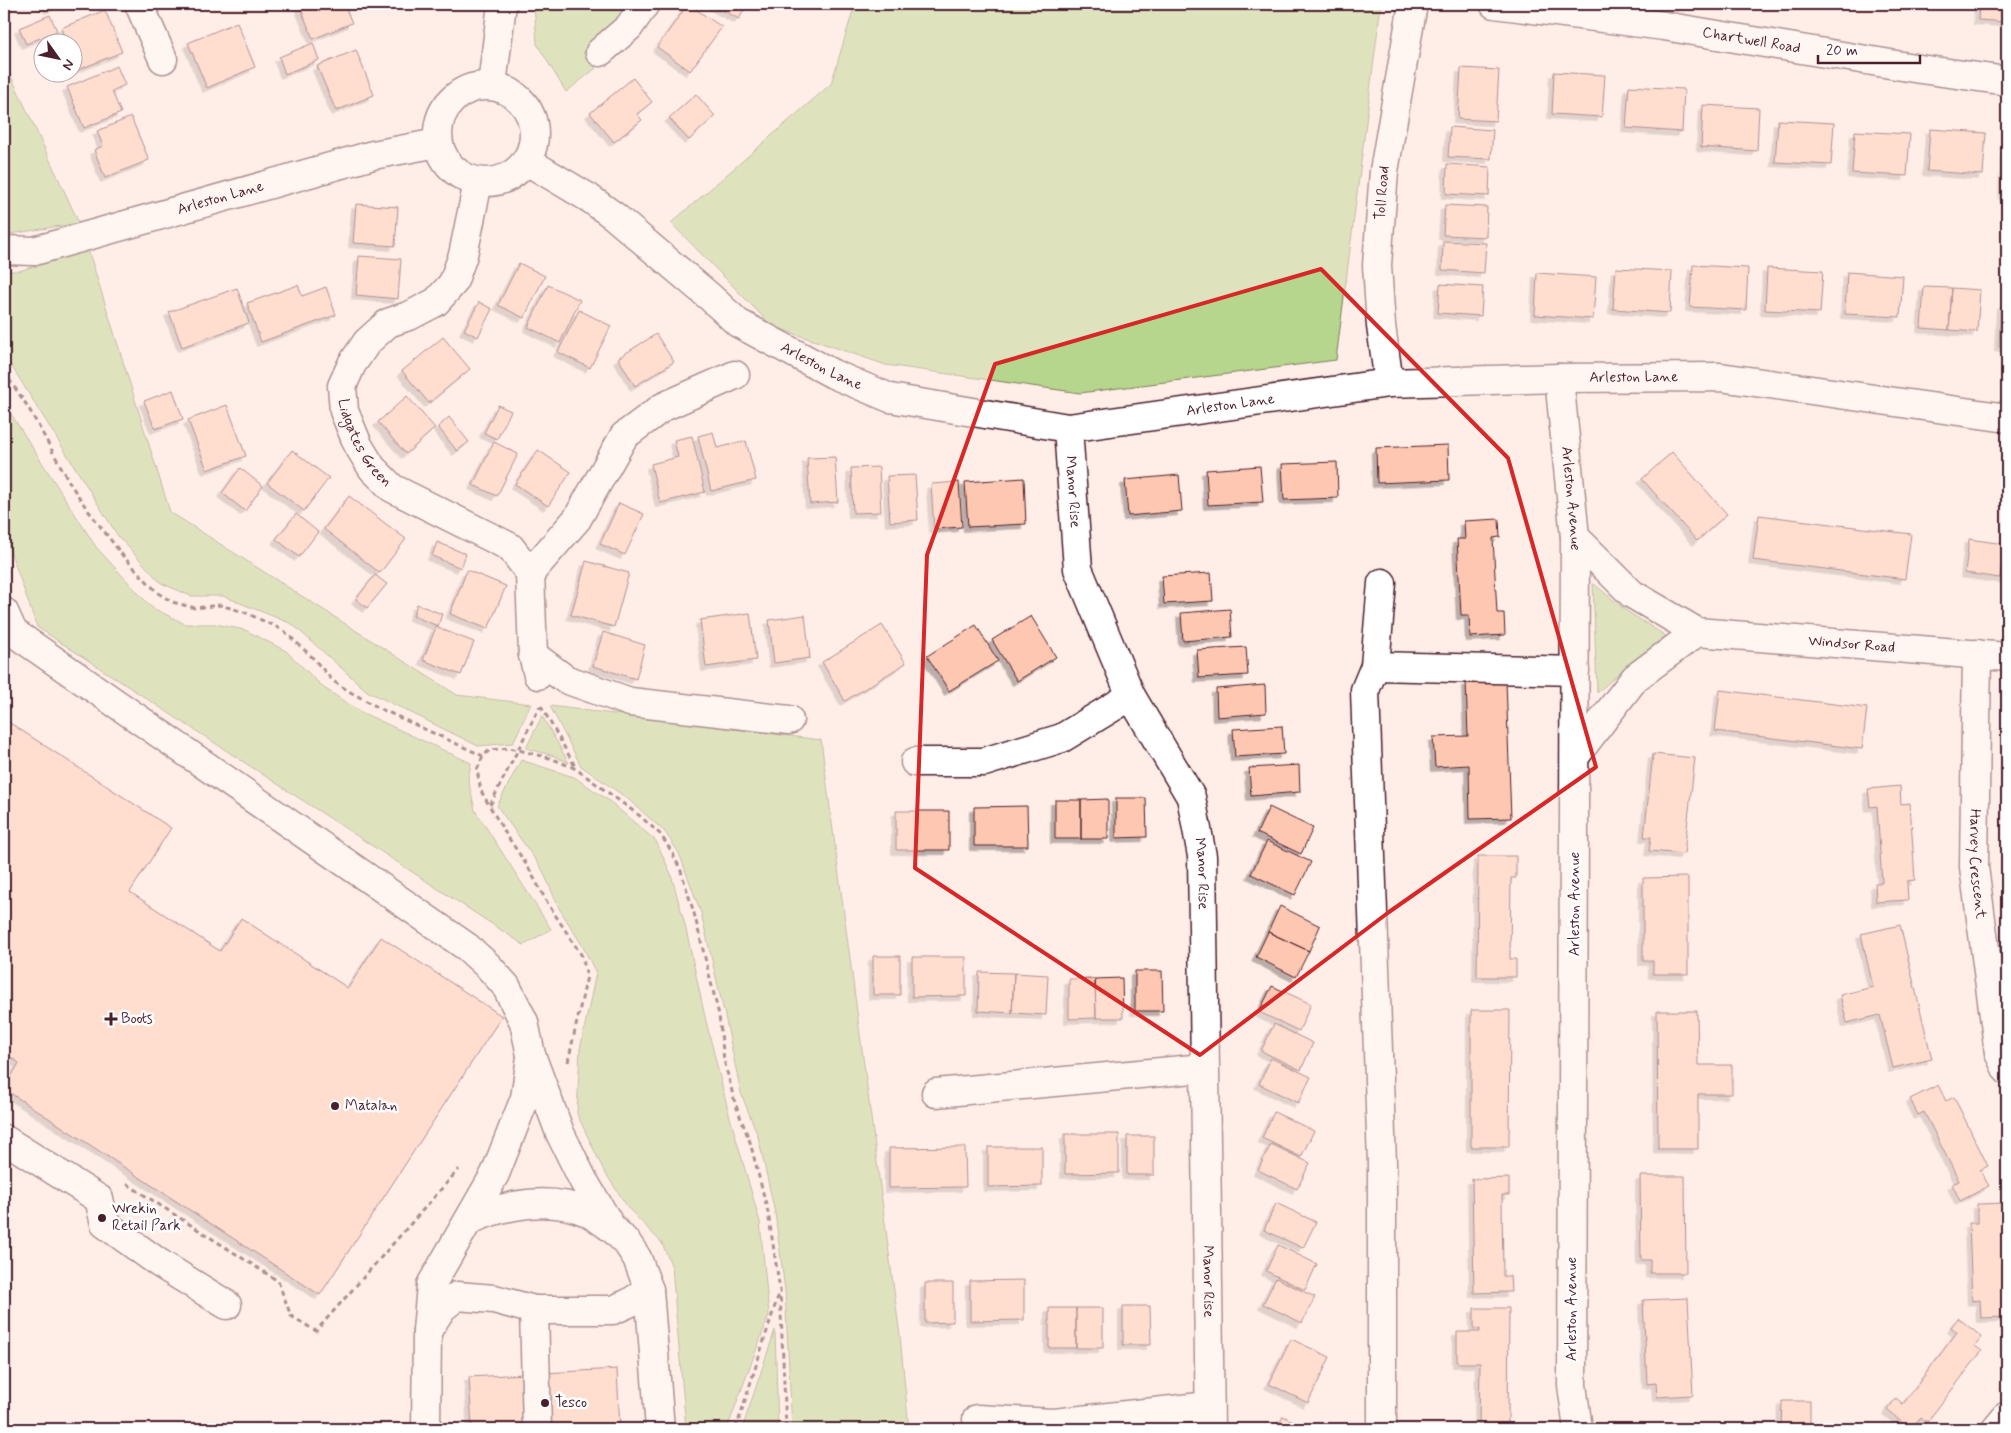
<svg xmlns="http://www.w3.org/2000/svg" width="2011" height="1433" font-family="Mynerve,sans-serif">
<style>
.green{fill:#b6d58d;stroke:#807a5c}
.building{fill:#fec7b1;stroke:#4a1f2b;filter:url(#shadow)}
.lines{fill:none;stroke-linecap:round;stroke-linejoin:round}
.minor-casing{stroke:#4a1f2b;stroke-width:31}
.path{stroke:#4a1f2b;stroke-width:3;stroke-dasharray:5 4;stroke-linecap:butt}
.minor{stroke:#fff;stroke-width:28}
.marked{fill:none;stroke:#d62828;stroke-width:4;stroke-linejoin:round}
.poi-dot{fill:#4a1f2b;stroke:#fff;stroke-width:2}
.labels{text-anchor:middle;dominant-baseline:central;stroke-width:5;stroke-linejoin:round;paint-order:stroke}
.street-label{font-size:15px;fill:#4a1f2b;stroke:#fff}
.poi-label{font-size:15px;fill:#4a1f2b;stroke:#fff;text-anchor:start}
</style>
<defs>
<filter id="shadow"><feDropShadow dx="-4.5" dy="4.5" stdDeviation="0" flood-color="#0004"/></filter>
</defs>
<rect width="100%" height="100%" fill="#ffeee8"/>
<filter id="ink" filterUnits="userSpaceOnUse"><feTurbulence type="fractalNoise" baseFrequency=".02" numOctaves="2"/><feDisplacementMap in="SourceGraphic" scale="10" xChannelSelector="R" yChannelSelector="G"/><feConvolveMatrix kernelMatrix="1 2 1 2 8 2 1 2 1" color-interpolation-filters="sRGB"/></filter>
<g filter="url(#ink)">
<!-- green -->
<path class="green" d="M534 4H628L617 19 583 53 596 68 566 92 537 44Z
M855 4H1381L1336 360 1080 393 886 365 772 326 671 223 831 84Z
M4 61 79 223 4 235Z
M88 249 170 512 457 695 531 704 513 743 478 746 367 691 292 624 223 596H191L161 583 118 536 4 354V271H19Z
M4 403 96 547 151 607 185 624H215L245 630 286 651 324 688 361 712 471 763 468 779 475 810 551 929 524 945 37 627 4 533Z
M1593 583 1628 612 1666 636 1632 661 1597 693Z
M550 706 821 740 900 1336 909 1429H792L785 1290 775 1213 758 1136 741 1093 725 1016 701 913 679 853 665 832 628 799 581 766Z
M542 716 569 763 554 756 526 748Z
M521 760 574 777 608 800 656 841 671 874 685 925 705 1017 729 1114 760 1222 769 1315 727 1429H686L672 1267 662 1243 629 1209 604 1171 577 1114 580 1049 596 973 582 945 559 908 542 869 497 806Z
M775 1330 778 1429H742Z"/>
<!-- building -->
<path class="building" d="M47 4H62L49 9Z
M299 4H344L352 23 313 39Z
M688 4 722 27 690 71 657 47Z
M711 4H747L739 19Z
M1979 4H2007V22L1978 20Z
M105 10 122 52 78 70 72 57V42H67L61 28Z
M50 15 57 31 26 44 19 28Z
M237 22 255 67 207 88 188 43Z
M313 43 319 60 285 74 279 57Z
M356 50 374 95 336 111 317 66Z
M117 66 125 85 112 91 121 113 84 128 67 87Z
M1461 68 1499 70 1496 121 1458 119Z
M1554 72 1605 75 1602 117 1552 114Z
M633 78 652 102 637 114 642 120 614 142 590 113Z
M1629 86 1684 89 1682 132 1626 128Z
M696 94 715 116 689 140 669 118Z
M1703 105 1759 108 1757 151 1701 147Z
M131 117 149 160 105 178 94 150 103 146 97 131Z
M1778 120 1834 123 1831 165 1775 162Z
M1450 127 1493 130 1491 159 1448 157Z
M1930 129 1986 133 1983 175 1927 171Z
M1855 131 1910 134 1907 176 1852 173Z
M2005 152H2007V195H2003Z
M1447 164 1490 167 1489 196 1446 194Z
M356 204 398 207 395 246 353 243Z
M1445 205 1487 207 1486 237 1443 235Z
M1443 241 1486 243 1484 273 1442 270Z
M359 256 401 259 398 299 356 295Z
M519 263 545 276 524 318 498 305Z
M1693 265 1748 268 1746 310 1690 307Z
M1616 268 1672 271 1670 313 1613 309Z
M1767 268 1823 271 1820 313 1765 310Z
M1847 272 1903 276 1900 317 1845 314Z
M1537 273 1596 277 1593 319 1535 315Z
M1440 284 1483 287 1481 316 1438 313Z
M298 285 302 296 326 287 336 315 261 342 247 303Z
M548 285 580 300 560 343 528 327Z
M1924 287 1952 288 1949 330 1921 328Z
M237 288 249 323 182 347 169 312Z
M1952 288 1980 290 1977 332 1949 330Z
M479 302 492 309 478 337 464 330Z
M2001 305H2007V348L1999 347Z
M579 310 611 326 590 368 558 352Z
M656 334 674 362 635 386 618 358Z
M443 337 470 369 429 403 402 371Z
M173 390 183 419 155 429 144 401Z
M407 396 435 428 406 454 378 422Z
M227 405 246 456 207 470 188 420Z
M498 405 511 411 497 439 484 433Z
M449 417 469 442 457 451 438 427Z
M713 432 717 448 746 441 756 480 711 491 698 436Z
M692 436 705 492 660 503 651 464 678 457 674 440Z
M494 442 518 454 497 496 473 485Z
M1448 445 1449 480 1377 483 1376 448Z
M292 450 329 478 304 511 267 483Z
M538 450 571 472 548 506 515 484Z
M1672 452 1727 514 1697 541 1642 479Z
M835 457 838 502 810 504 807 458Z
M1337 462 1338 498 1284 500 1282 464Z
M1260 466 1263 502 1208 505 1206 470Z
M879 467 881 512 853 513 851 468Z
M240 468 263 486 245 511 222 493Z
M915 475 918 520 890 522 887 476Z
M1179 475 1182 511 1128 516 1125 480Z
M1024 478 1026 524 968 527 965 482Z
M959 482 962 527 934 529 931 484Z
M349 496 406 539 380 573 324 529Z
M619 503 644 514 625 555 600 544Z
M296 514 318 532 299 557 276 539Z
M1759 515 1911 534 1905 579 1753 560Z
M1499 519 1500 537 1493 538 1497 613H1504L1505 635 1470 637 1469 615H1461L1457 539H1465L1464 521Z
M1969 539 2004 544 2000 578 1965 573Z
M437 542 466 554 461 568 432 556Z
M2004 544H2007V579L2000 578Z
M586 561 629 573 614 627 571 615Z
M467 570 506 586 488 629 450 614Z
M1211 573 1213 601 1164 604 1162 576Z
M375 575 387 584 367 608 356 599Z
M417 604 442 614 438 626 413 616Z
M1230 609 1232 637 1183 641 1181 613Z
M750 613 756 660 706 667 700 620Z
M805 615 810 658 774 663 769 620Z
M1031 616 1056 657 1017 681 992 640Z
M882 625 906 663 845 701 822 662Z
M976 625 998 661 949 691 927 656Z
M436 627 474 642 461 675 423 660Z
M603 632 645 645 636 679 593 666Z
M1246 647 1248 675 1199 678 1197 650Z
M1506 681 1511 818 1470 819 1469 765 1435 767 1433 737 1468 736 1466 682Z
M1265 685 1266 713 1217 717 1216 689Z
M1720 690 1867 708 1862 749 1715 731Z
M4 719 171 828 130 892 220 951 241 918 348 988 381 937 502 1016 320 1295 4 1089 19 1063 4 1052Z
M1282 726 1284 754 1235 757 1233 729Z
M1653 754 1695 758 1684 854 1649 851 1651 837H1644Z
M1299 765 1300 792 1251 796 1249 768Z
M1900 786 1901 804 1910 803 1915 880 1907 881 1908 900 1876 902 1875 883H1882L1877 806 1870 807 1868 789Z
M1116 798H1146L1147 837 1116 838Z
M1108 799V839H1081V800Z
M1055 800H1081V839H1055Z
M1027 806 1028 846H974V807Z
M1269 807 1313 828 1301 854 1257 833Z
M896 811H949V850H896Z
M1267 841 1311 862 1295 895 1251 874Z
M1478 856H1516V878H1511L1510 959H1516V977H1477Z
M1688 877V974H1653V961H1643V878Z
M1280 906 1320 926 1309 951 1268 932Z
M1900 925 1932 1059 1893 1068 1880 1015 1847 1023 1840 995 1873 987 1861 934Z
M1268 932 1309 951 1296 977 1256 957Z
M873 956H900V995H873Z
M912 957H966V996L912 997Z
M1135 971H1162L1163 1011H1135Z
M979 972 1014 973 1012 1013 978 1011Z
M1014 973 1048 975 1046 1015 1012 1013Z
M1122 978 1123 1018H1096L1095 979Z
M1069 979H1095L1096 1018 1069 1019Z
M1272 986 1311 1004 1299 1031 1259 1012Z
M1471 1010H1510L1509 1147H1471Z
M1657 1011H1697L1698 1065H1732V1094H1698V1149H1658Z
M1274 1024 1313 1043 1301 1070 1261 1051Z
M1271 1058 1311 1077 1298 1103 1259 1084Z
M1938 1085 1946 1101 1954 1097 1988 1166 1980 1170 1989 1186 1960 1201 1952 1184 1959 1181 1924 1112 1918 1115 1910 1099Z
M1274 1112 1314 1131 1301 1157 1262 1138Z
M1065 1134H1119V1173L1065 1174Z
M1127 1136H1154V1175H1127Z
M1271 1144 1310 1163 1297 1189 1258 1170Z
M965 1147 966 1187 889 1188V1148Z
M988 1147H1042V1186L988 1187Z
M1640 1176H1685L1686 1273H1650V1260H1641Z
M1509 1178V1195H1502L1503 1276H1510L1511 1292 1474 1293 1472 1179Z
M1276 1203 1316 1222 1303 1248 1264 1230Z
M2007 1203V1222H2002L2004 1299H2007V1317L1981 1318 1980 1300 1972 1301 1969 1223H1977V1204Z
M1278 1245 1317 1264 1305 1290 1266 1271Z
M1276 1278 1315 1297 1302 1323 1263 1304Z
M1024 1280V1320L970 1321V1281Z
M925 1283H953V1322L925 1323Z
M1688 1298 1693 1395 1657 1397 1656 1383 1647 1384 1643 1300Z
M1123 1306H1150L1151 1345H1123Z
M1049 1308H1076V1348H1049Z
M1076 1308H1103V1348H1076Z
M1474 1308H1509L1508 1425H1479L1480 1363H1457V1332H1480V1329H1474Z
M1958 1318 1982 1337 1975 1346 1982 1351 1927 1422 1921 1417 1910 1429 1887 1410 1896 1398 1903 1404 1957 1332 1951 1327Z
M1291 1339 1330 1357 1308 1403 1269 1384Z
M617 1369 620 1429H472L469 1377Z
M1782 1401H1810V1429H1781Z
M1283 1416 1310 1429H1277Z"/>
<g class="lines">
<defs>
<g id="minor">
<path d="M139 4 163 59"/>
<path id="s1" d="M1494 4 1664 26 1920 69 2007 81"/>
<path d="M600 52 629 27 645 4"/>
<path d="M492 85 502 4"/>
<circle cx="486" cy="134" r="48"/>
<path id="s2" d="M527 161 589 198 614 216 710 297 738 323 833 374 890 398 1068 428 1389 383 1559 378 1720 377 2007 418"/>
<path id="s3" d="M478 182 463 255 453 283 436 302 411 315 388 323 367 342 352 364 342 386 344 411 358 445 372 468 392 488 510 547 530 573 533 655 538 675"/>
<path id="s4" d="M4 250 34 251 373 155 438 143"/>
<path id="s5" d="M1559 378 1575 537 1572 1385 1578 1429"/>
<path id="s6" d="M1389 383 1381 326 1377 265 1384 171 1413 4"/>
<path id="s7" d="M1068 428 1078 569 1131 696 1191 797 1202 856 1210 1429"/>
<path id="s8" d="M1575 537 1632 594 1697 632 2007 657"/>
<path d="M530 573 577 519 624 436 663 407 735 375"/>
<path d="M1382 583 1375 666 1575 671"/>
<path d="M4 612 13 632 467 947 488 966 506 986 524 1022 531 1055 560 1133 583 1180 611 1227 627 1243 637 1258 649 1290 660 1429"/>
<path id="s9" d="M1977 654 1974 867 1999 1053 2007 1070"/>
<path d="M533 655 565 679 630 702 789 720"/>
<path d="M1375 666 1365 690 1382 1163V1429"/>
<path d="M1576 755 1635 678 1697 632"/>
<path d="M915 762H984L1062 738 1131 696"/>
<path d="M936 1093 1204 1068"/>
<path d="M4 1139 99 1199 105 1224 159 1263 227 1305"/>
<path d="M470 1220C505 1204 550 1196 587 1212 595 1216 603 1222 610 1227"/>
<path d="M534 1310H613L629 1303 649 1290"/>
<path d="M427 1331 442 1308 457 1296 494 1299 534 1310 537 1429"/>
<path d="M977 1419 1054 1423 1209 1406"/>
<path d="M426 1429 427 1331 431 1285 495 1174 525 1098 531 1057"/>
<path d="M1996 1429 2007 1416"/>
</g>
</defs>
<!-- minor casing -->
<use href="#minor" class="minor-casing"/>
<!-- path -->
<path class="path" d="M4 372 28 407 71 485 87 509 123 556 158 593 172 602 195 608 220 605 244 612 283 630 311 656 333 681 352 693 381 709 483 756
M541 706 576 768
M490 805 540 706
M568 1062 587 976 582 956 548 904 528 867 504 831 481 791 477 770 483 756 490 750 508 748 519 750 553 759 576 769 640 816 660 834 672 852 681 871 694 913 719 1015 724 1060 735 1103 750 1142 768 1212 780 1290 786 1429
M127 1184 278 1281 291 1316 316 1331 459 1169
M736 1429 779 1293"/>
<!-- minor -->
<use href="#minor" class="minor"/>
</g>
</g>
<!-- marked area -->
<path d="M0 0H2011V1433H0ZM1321 269 1508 458 1596 767 1389 912 1200 1055 915 868 927 555 995 364Z" fill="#ffeee8" fill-opacity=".55" fill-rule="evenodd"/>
<path class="marked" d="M1321 269 1508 458 1596 767 1389 912 1200 1055 915 868 927 555 995 364Z"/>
<!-- markers -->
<g class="poi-dot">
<path d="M108.5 1011.5h5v5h5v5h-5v5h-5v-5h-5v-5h5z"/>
<circle cx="335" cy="1106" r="5"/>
<circle cx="102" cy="1218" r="5"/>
<circle cx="545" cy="1403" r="5"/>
</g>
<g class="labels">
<!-- street labels -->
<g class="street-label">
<text stroke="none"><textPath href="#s1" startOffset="260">Chartwell Road</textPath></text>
<text stroke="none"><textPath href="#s6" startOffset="191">Toll Road</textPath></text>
<text stroke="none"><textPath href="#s4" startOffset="224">Arleston Lane</textPath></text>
<text stroke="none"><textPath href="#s2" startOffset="361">Arleston Lane</textPath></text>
<text stroke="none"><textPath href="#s2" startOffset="1186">Arleston Lane</textPath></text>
<text stroke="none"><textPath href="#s2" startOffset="781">Arleston Lane</textPath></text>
<text stroke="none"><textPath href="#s3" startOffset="324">Lidgates Green</textPath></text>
<text stroke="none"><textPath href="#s7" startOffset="64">Manor Rise</textPath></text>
<text stroke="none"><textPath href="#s5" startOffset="121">Arleston Avenue</textPath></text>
<text stroke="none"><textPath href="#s8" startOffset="311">Windsor Road</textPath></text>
<text stroke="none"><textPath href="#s9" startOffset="210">Harvey Crescent</textPath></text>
<text stroke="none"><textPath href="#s7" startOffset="474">Manor Rise</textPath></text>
<text transform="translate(1575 904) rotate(-90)">Arleston Avenue</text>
<text stroke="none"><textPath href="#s7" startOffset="882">Manor Rise</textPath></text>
<text transform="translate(1572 1309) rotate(-90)">Arleston Avenue</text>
</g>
<!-- poi labels -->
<g class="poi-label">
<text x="121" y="1019">Boots</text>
<text x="345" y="1106">Matalan</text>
<text x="112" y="1209">Wrekin<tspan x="112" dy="17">Retail Park</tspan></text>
<text x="555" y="1403">Tesco</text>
</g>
</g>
<!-- margin -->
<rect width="2011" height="1433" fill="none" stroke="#fff" stroke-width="20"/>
<rect x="10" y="10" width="1991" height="1413" fill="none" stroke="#4a1f2b" stroke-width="2" filter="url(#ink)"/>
<!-- north arrow -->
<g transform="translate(58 58) rotate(123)"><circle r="24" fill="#ffffff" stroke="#b7a5aa"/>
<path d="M0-4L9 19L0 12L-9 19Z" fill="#4a1f2b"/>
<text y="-8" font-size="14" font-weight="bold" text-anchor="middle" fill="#4a1f2b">N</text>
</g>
<!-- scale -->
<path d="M1818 55v8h102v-8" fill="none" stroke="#4a1f2b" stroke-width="2.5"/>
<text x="1826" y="55" font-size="15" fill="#4a1f2b" stroke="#ffffff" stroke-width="4" paint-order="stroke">20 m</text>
</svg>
